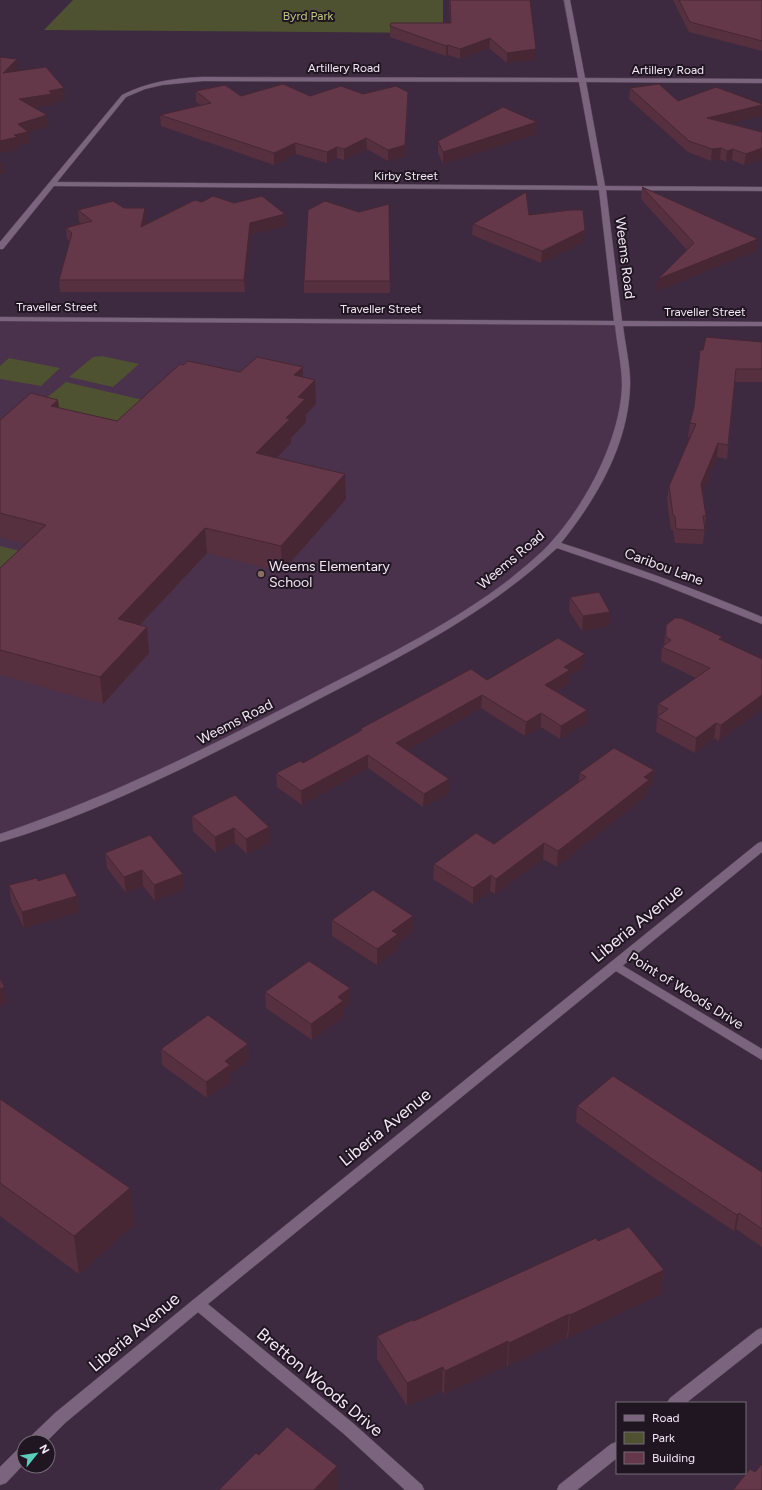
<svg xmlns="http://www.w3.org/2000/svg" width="762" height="1490" font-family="Figtree,sans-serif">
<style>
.built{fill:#4a314c}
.green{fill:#4e5231}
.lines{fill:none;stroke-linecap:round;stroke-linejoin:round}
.minor-casing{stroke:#5b4a5d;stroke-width:1}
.secondary-casing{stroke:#5b4a5d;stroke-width:1}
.minor{fill:#7b647d;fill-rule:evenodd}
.secondary{fill:#7b647d;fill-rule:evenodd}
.wall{fill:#56303f}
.shaded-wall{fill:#462733}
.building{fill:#643849;stroke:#462733}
.education-dot{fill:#8d6e63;stroke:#201621;stroke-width:1.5}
.labels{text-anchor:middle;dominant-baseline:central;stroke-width:4;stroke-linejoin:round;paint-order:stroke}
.far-park-label{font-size:12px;fill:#c1c97f;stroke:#201621}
.far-street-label{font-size:12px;fill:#f5e8f7;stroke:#201621}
.street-label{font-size:14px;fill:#f5e8f7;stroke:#201621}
.poi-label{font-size:14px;fill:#f5e8f7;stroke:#201621;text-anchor:start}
.near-street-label{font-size:17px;fill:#f5e8f7;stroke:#201621}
</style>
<rect width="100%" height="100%" fill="#3e2a40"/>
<!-- built -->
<path class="built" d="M0 319 619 323 624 410 586 503 540 558 446 626 214 749 0 838Z"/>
<!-- green -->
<path class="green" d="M73 0H443V33L44 30Z
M102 356 139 364 113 387 69 377 93 357Z
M9 358 60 368 41 386 0 379V366Z
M66 382 143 400 117 423 39 404Z
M0 546 20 551 0 569Z"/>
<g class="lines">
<defs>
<path id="minor" d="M564 0H570L585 78 762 79V83L586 82 605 186 762 187V191L606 190 622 321 762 322V326H623C625 344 631 369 630 386 628 445 597 498 561 543 629 565 696 589 762 617V624L656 582 557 548C481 619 393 660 302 708 236 742 170 776 102 805 69 819 35 832 0 842V834C114 796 220 741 327 686 390 654 454 622 510 579 524 567 540 555 552 541 587 502 620 439 622 386 622 366 617 345 615 325L0 321V317L614 321 599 190 54 186 3 249H0V242L122 95C148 82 174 78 203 77L578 78ZM203 81 579 82 598 186 57 182 126 97 145 89 162 85Z
M615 961 762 1049V1060L611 968 609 965 611 962Z
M198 1298 203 1300 354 1424 422 1485 424 1490H405L344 1434 193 1308 191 1304 193 1300Z
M762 1328V1343L686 1403H667L670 1398 757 1330Z
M617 1442V1458L577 1490H557L559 1485 611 1444Z"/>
<path id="secondary" d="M762 842V852L203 1308 65 1423 46 1442H28L30 1437 55 1413 193 1300 758 843Z
M24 1447V1464L6 1483 0 1485V1467L18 1449Z"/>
</defs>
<!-- minor casing -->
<use href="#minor" class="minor-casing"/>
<!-- secondary casing -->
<use href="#secondary" class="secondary-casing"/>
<!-- minor -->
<use href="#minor" class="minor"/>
<!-- secondary -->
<use href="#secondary" class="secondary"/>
</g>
<!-- wall -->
<path class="wall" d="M449 0H530L535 60 507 63 489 48 460 59 448 55 446 56 390 37V26L450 23Z
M673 0H762V51L689 32Z
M630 88 678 101 762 104V116L730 123 762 132V159L744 165 732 160 726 162 720 159 711 161 688 152 629 99Z
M196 91 241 96H310L363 94 408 103 405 156 388 161 367 149 344 160 337 158 327 163 296 154 274 165 161 126 160 115 201 105 196 102Z
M537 122V134L443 164 438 153V141Z
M642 187 756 251 657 291 658 279 687 250 641 199Z
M202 202 286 226 251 234 245 292H60L59 280 70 242 67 239 66 228 82 223 79 222 78 210 124 208H145L146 220 145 225Z
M389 204 390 293H304V281Z
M529 215 585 230 584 242 541 263 472 235 473 224Z
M762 342V382H735L727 459 717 457 703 491 706 516 703 544 675 543 673 530H671L667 500 669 486 690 437H688L690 423 694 407 703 350Z
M240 372 303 377 315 380 316 404 306 414V422L291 438V443L276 458 345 474 346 499 282 572 207 553 140 625 149 653 103 704 0 675V568L26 544 0 537V420L59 408 117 421Z
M570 597 610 612 609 626 582 631 569 611Z
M666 625 722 641 762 659V709L719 741 714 738 695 753 656 732 658 704 696 678 661 661 662 647 664 645Z
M584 667 569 676V683L556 691 587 710 586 723 560 739 541 727 525 736 481 708 407 750 449 793 423 807 368 768 302 805 277 787 276 773 303 763 360 732V729L487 680Z
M654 770 652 785 648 788 647 795 557 867 543 859 495 894 490 891 473 904 433 879 434 864 494 844 579 782V773Z
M235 795 270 843 247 854 235 843 216 853 193 831 192 816Z
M105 853 183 874 184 889 155 901 143 886 126 893 107 868Z
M38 881 77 896 79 912 24 928 11 901 9 885Z
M332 920 413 931 398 943 397 950 377 965 332 936Z
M265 992 350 1004 343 1010V1017L312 1040 266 1008Z
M248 1044 249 1060 230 1074 231 1081 207 1098 162 1065 161 1049Z
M0 1099 134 1225 79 1274 0 1216Z
M577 1106 762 1172V1247L736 1229 734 1231 653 1177 576 1122Z
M598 1241 664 1270 661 1294 568 1338 567 1337 508 1366 507 1365 444 1394 442 1390 407 1406 377 1359V1336L414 1321Z"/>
<!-- shaded-wall -->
<path class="shaded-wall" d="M490 38 489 48 460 59V49Z
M448 45V55L446 56V46Z
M536 49 535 60 507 63V53Z
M17 59 18 70 4 84 3 73Z
M64 88 65 100 53 102V105L20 110 19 99 49 91Z
M408 92 405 156 388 161V150Z
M762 105V116L706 129 707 118Z
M47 115 49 126 28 133 29 143 18 146 19 149 0 153V141L18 124Z
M537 122V134L443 164V152Z
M366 138 367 149 344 160V149Z
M295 143 296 154 274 165V153Z
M337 147V158L327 163V152Z
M721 148 720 159 711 161 712 149Z
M762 148V159L744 165 746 154Z
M733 149 732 160 726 162 727 151Z
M3 161 4 173 0 175V163Z
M145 208 146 220 142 239 141 227Z
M285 214 286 226 251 234 245 292 244 280 250 223Z
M585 230 584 242 541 263 542 251Z
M758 239 756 251 657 291 658 279Z
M303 367V390L294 375Z
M315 380 316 404 306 414V422L291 438V443L257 478 256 453 286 418 298 397Z
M58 400 61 424 51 406Z
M718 443 717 457 700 498 701 484Z
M345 474 346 499 282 572 281 546Z
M205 528 207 553 121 645 118 619Z
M610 612 609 626 582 631 583 616Z
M147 627 149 653 103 704 100 677Z
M585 654 584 667 569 676V683L544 698 545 685 564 667Z
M482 695 481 708 396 757V743Z
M762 695V709L719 741 721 725Z
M587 710 586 723 560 739 561 726Z
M541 713V727L525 736 526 722Z
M716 723 714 738 695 753 696 738Z
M368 755V768L302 805 301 791Z
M654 770 652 785 648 788 647 795 557 867 558 851 644 777Z
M449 779V793L423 807 424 794Z
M269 827 270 843 247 854 246 839Z
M234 828 235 843 216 853 215 837Z
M544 843 543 859 495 894 496 879Z
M142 870 143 886 126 893 124 877Z
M183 874 184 889 155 901 154 885Z
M491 875 490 891 473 904V888Z
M77 896 79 912 24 928 22 912Z
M413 916V931L398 943 397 950 377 965V949L392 931Z
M4 987 7 1002 0 1006V989Z
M350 988V1004L343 1010V1017L312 1040 311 1024 338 997Z
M248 1044 249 1060 230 1074 231 1081 207 1098 206 1082 225 1061Z
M130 1188 134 1225 79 1274 74 1236Z
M739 1213 736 1229 734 1231 737 1215Z
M664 1270 661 1294 568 1338 570 1315Z
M569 1314 567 1337 508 1366 509 1343Z
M508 1341 507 1365 444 1394 445 1371Z
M443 1367 442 1390 407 1406V1383Z
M337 1466 338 1489 337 1490H314Z"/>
<!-- building -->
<path class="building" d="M450 0H530L536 49 507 53 490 38 460 49 448 45 446 46 390 26 391 23H451Z
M679 0H762V41L690 22Z
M0 57 17 59 3 73 46 67 64 88 49 91 52 94 19 99 47 115 18 124 28 132 14 135 18 137 0 141Z
M283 84 310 96 341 86 363 94 396 86 408 92 405 145 388 150 366 138 344 149 337 147 327 152 295 143 274 153 160 115 211 103 196 91 225 85 241 96Z
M659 84 678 101 716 87 762 104V105L707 118 762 132V148L746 154 733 149 727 151 721 148 712 149 689 141 630 88Z
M503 107 537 122 443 152 438 141Z
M642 187 758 239 658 279 694 243Z
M526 192 529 215 571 210H583L585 230 542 251 473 224Z
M213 196 234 203 262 196 285 214 250 223 244 280H59L72 233 66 228 92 221 78 210 113 201 124 208H145L141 227 195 200 202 202Z
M325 201 359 212 389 204 390 281H304L308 210Z
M706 337 762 342V369H736L728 445 718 443 701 484 706 516H703L705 530 676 529 675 516 673 515 669 486 696 424 690 423 694 407 700 350H703Z
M257 357 303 367 294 375 315 380 298 397 305 399 286 418 290 419 256 453 345 474 281 546 205 528 118 619 147 627 100 677 0 650V568L46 525 0 513V420L31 393 58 400 51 406 117 421 180 364 183 365 188 361 240 372Z
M599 592 610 612 583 616 570 597Z
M675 618H681L723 637 719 639 762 659V695L721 725 716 723 696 738 657 717 668 709 658 704 710 668 662 647 671 640 666 637V625Z
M558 638 585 654 564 667 570 670 545 685 587 710 561 726 541 713 526 722 482 695 396 743 449 779 424 794 368 755 301 791 276 773 300 761 303 763 362 730 360 729 471 669 487 680Z
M614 748 654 770 644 777 649 780 558 851 544 843 496 879 491 875 473 888 434 864 476 833 494 844 586 777 579 773Z
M235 795 269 827 246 839 234 828 215 837 192 816Z
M150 835 183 874 154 885 142 870 124 877 105 853Z
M65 873 77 896 22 912 9 885 37 878 38 881Z
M373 890 413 916 392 931 398 934 377 949 332 920Z
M309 961 350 988 338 997 343 1001 311 1024 265 992Z
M0 977 4 987 0 989Z
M208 1015 248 1044 225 1061 230 1065 206 1082 161 1049Z
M613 1076 762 1172V1229L739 1213 737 1215 655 1161 577 1106Z
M0 1099 130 1188 74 1236 0 1183Z
M629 1227 664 1270 570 1315 569 1314 509 1343 508 1341 445 1371 443 1367 407 1383 377 1336 412 1320 414 1321 596 1238 598 1241Z
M287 1427 337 1466 314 1490H219L256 1453 259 1455Z
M762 1464V1490H733L750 1469 755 1472Z"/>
<!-- markers -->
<circle class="education-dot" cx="261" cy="574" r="4"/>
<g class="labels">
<!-- far-park labels -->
<g class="far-park-label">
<text x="308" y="16">Byrd Park</text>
</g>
<!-- far-street labels -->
<g class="far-street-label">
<text x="344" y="68">Artillery Road</text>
<text x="668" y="70">Artillery Road</text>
<text x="406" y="176">Kirby Street</text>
<text x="57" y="307">Traveller Street</text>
<text x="381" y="309">Traveller Street</text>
<text x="705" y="312">Traveller Street</text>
</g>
<!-- street labels -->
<g class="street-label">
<text transform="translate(625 258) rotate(83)">Weems Road</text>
<text transform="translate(511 560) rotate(-40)">Weems Road</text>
<text transform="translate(664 567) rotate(20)">Caribou Lane</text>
<text transform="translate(235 722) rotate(-27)">Weems Road</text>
<text transform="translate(686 991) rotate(32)">Point of Woods Drive</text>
</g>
<!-- poi labels -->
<g class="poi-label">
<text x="269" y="566">Weems Elementary<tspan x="269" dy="16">School</tspan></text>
</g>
<!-- near-street labels -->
<g class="near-street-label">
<text transform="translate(637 923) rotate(-39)">Liberia Avenue</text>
<text transform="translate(385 1127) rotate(-39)">Liberia Avenue</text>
<text transform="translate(134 1332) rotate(-40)">Liberia Avenue</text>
<text transform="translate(320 1382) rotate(40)">Bretton Woods Drive</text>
</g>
</g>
<!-- legend -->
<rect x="616" y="1402" width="130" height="72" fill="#201621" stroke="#756a77"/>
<rect x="624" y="1415" width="20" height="6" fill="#7b647d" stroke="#756a77"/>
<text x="652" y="1422" font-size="12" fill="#f5e8f7">Road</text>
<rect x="624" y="1432" width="20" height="12" fill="#4e5231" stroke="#756a77"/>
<text x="652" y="1442" font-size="12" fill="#f5e8f7">Park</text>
<rect x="624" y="1452" width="20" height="12" fill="#643849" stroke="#756a77"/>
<text x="652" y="1462" font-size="12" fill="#f5e8f7">Building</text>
<!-- north arrow -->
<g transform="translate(36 1454) rotate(60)"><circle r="19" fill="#201621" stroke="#756a77"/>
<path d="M0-3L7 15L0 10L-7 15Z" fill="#5acebd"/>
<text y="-6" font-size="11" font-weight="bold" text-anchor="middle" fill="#f5e8f7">N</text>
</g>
</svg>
